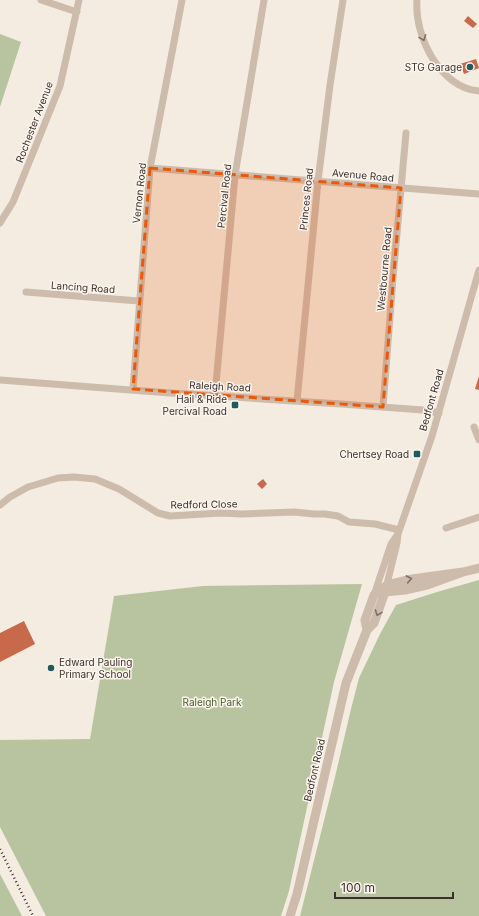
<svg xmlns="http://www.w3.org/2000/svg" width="479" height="916" font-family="Inter,sans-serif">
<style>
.green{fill:#b8c4a0}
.building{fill:#c8694b}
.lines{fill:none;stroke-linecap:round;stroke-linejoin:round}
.minor{stroke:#cdbbac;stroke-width:7}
.tertiary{stroke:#cdbbac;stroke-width:9}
.rail{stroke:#3b302b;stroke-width:2.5;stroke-dasharray:1 3;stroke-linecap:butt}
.oneway{stroke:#7d6f65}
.marked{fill:#e8590c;fill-opacity:0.2;stroke:#e8590c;stroke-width:3;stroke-dasharray:8 5;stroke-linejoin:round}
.poi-dot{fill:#1f5a5e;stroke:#fbf5ee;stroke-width:1.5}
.labels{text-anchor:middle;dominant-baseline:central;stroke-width:3;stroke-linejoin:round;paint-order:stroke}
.poi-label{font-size:10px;fill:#3b302b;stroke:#fbf5ee;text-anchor:end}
.street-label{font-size:10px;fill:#3b302b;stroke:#fbf5ee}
.park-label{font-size:10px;fill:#4a5a2e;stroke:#fbf5ee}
</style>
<rect width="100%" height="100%" fill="#f4ebe1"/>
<!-- green -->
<path class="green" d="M0 34 21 42 0 107Z
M479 580V916H300L335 777 351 709 359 678 380 634 396 605 437 592Z
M362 584 334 682 289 891 281 916H46L0 827V740L90 739 114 596 203 586Z
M0 874 22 916H0Z"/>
<!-- building -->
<path class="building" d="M468 16 477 24 473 28 464 21Z
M476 59 479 68 464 74 460 64Z
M479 376V390L475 389Z
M263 479 267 484 262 489 257 484Z
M24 621 35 644 0 662V633Z"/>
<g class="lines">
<!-- minor -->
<path class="minor" d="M41 0 77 12
M417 0C414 36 440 88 479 91
M150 168 479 194
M0 223 13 202 60 86 79 0
M26 292 139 301
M0 380 170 393 341 404 423 410 439 413
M133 389 150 168 182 0
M215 395 235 175 264 0
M297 401 318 181 330 85 343 0
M383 407 393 278 406 133
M474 427 479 440
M0 505 10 497 28 487 58 478 74 477 95 479 119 489 158 513 170 516 221 513 242 514 294 512 314 514H325L338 516 349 522 375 524 399 530
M446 528 479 517
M386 588 397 543 398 534
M374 595 391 544 398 534 432 436 479 270"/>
<!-- tertiary -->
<path class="tertiary" d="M367 630 365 620 374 595 387 585 412 579 463 572 479 568
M290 916 297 894 346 683 367 630 374 623 385 592 405 590 427 585 463 572"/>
<!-- rail -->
<path class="rail" d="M0 849 33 916"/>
</g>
<!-- one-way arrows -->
<defs><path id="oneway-chevron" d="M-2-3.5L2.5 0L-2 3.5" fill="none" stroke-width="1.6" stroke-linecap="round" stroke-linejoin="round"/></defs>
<g class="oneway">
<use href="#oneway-chevron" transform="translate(423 38) rotate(69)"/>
<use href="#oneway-chevron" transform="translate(409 579) rotate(-11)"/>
<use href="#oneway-chevron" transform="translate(378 613) rotate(110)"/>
</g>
<!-- marked area -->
<path class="marked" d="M150 168 401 188 383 407 133 389Z"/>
<!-- markers -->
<g class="poi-dot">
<circle cx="470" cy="67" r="4"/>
<rect x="231" y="401" width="8" height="8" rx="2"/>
<rect x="413" y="450" width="8" height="8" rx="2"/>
<circle cx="51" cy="668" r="4"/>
</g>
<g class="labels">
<!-- poi labels -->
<g class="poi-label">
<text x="462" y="67">STG Garage</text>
<text x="227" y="399">Hail &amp; Ride<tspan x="227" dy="12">Percival Road</tspan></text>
<text x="409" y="454">Chertsey Road</text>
<text x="59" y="662" text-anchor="start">Edward Pauling<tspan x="59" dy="12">Primary School</tspan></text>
</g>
<!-- street labels -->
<g class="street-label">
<text transform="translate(34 122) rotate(-69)">Rochester Avenue</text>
<text transform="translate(363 175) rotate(5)">Avenue Road</text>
<text transform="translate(139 193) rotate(-84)">Vernon Road</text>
<text transform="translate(224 196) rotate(-84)">Percival Road</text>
<text transform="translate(306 199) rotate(-84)">Princes Road</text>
<text transform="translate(384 269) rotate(-85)">Westbourne Road</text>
<text transform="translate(83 287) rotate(4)">Lancing Road</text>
<text transform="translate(220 386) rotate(3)">Raleigh Road</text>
<text transform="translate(431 400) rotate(-74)">Bedfont Road</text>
<text transform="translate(204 504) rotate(-1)">Redford Close</text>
<text transform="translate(314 770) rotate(-77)">Bedfont Road</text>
</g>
<!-- park labels -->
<g class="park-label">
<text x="212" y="702">Raleigh Park</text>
</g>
</g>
<!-- scale -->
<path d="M335 892v6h118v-6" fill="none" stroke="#3b302b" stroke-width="2"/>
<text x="341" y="892" font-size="12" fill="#3b302b" stroke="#fbf5ee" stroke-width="3" paint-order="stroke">100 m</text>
</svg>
